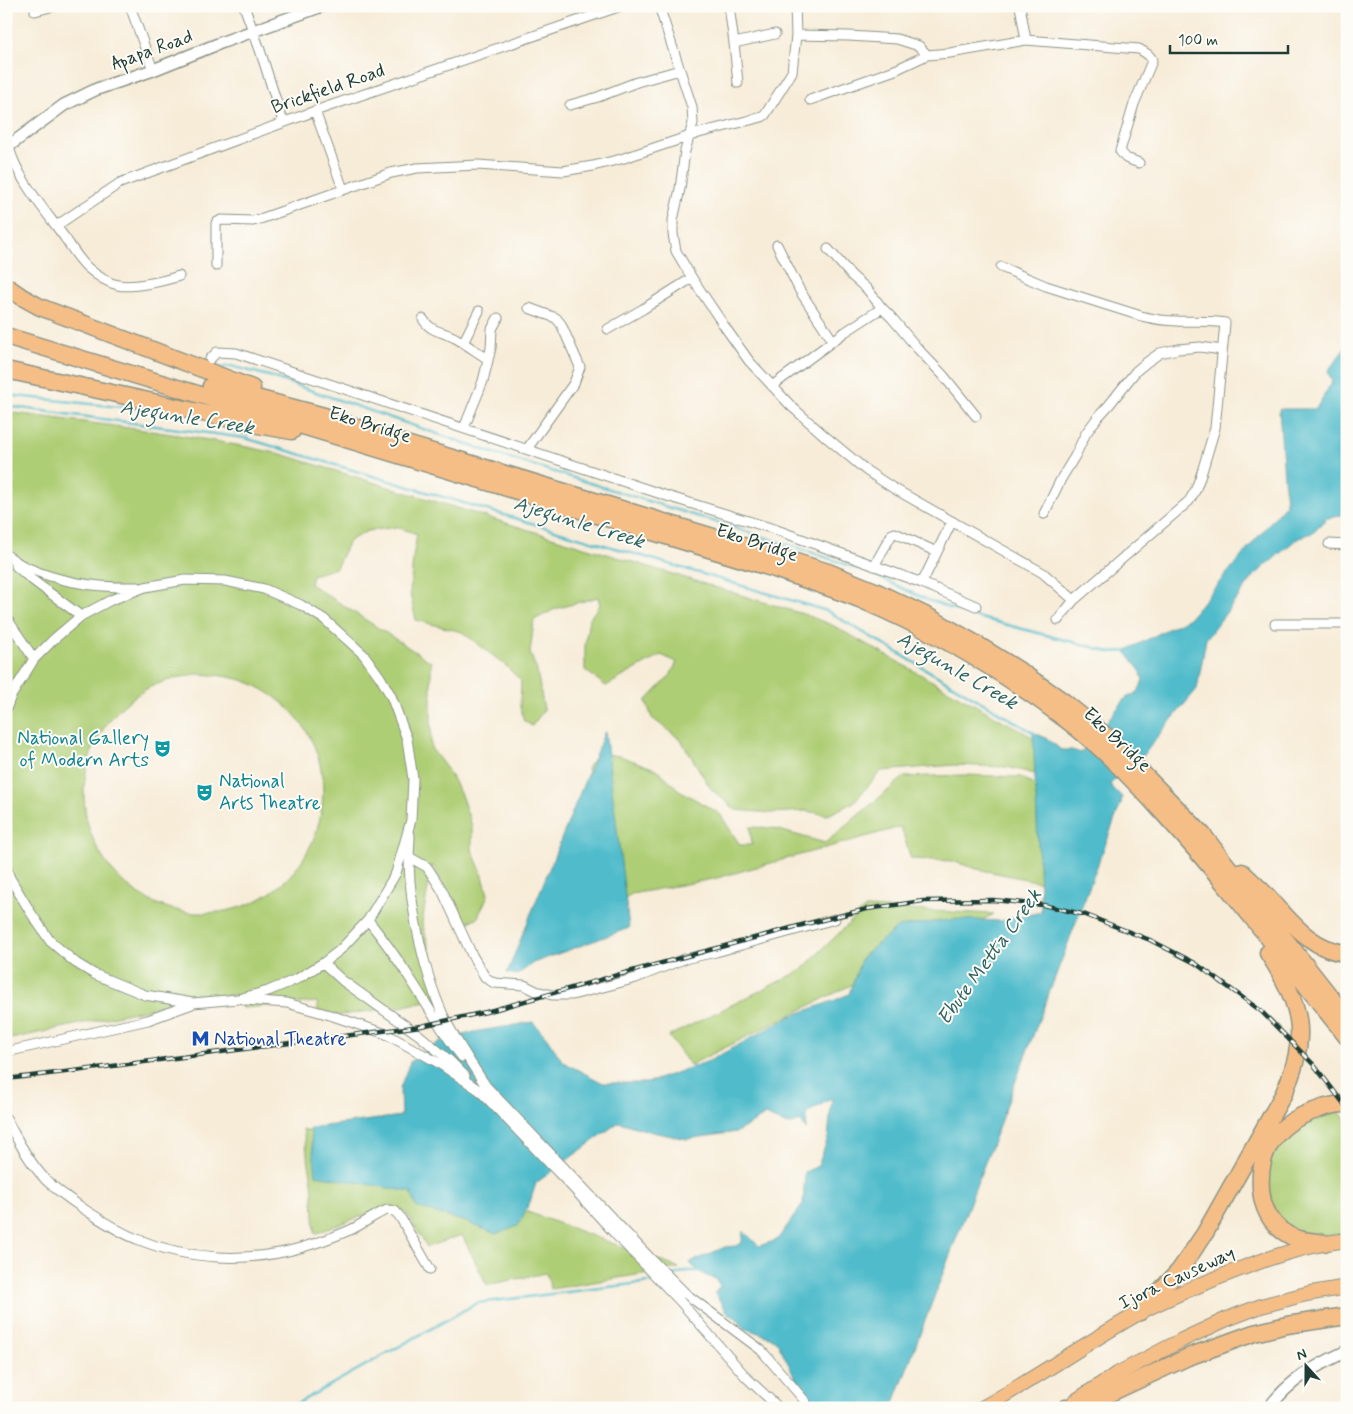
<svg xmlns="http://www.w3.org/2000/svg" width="1353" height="1414" font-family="Mynerve,sans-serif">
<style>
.green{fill:#aece75;stroke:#668654;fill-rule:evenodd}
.water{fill:#50bbcb;stroke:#387c80}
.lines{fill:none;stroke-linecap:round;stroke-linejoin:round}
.stream{stroke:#50bbcb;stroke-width:2.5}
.minor-casing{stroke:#8b9486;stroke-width:11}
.tertiary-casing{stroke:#8b9486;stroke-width:14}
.primary-casing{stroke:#8b9486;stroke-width:16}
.motorway-casing{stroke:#8b9486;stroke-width:19}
.minor{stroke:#fff;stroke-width:9}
.tertiary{stroke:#fff;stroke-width:11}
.primary{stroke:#f6be87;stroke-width:14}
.motorway{stroke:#f6be87;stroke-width:16}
.rail-casing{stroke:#1f3d34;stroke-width:4.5}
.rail{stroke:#fdfcf7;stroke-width:2.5;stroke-dasharray:8;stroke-linecap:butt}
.labels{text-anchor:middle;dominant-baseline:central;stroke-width:4;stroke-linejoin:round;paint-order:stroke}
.street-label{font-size:19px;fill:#1f3d34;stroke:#fdfcf7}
.culture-label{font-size:19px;fill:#0d838f;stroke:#fdfcf7;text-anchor:end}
.transit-label{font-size:19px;fill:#164399;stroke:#fdfcf7;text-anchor:start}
.water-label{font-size:20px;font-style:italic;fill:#2e6361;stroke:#fdfcf7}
</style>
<rect width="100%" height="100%" fill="#fdfcf7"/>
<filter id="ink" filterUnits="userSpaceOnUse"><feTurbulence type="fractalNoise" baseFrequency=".02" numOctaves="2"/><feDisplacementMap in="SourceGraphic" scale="10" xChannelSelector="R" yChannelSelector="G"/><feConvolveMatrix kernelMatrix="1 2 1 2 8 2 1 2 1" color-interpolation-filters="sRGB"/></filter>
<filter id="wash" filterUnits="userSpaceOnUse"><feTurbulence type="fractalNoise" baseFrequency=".0096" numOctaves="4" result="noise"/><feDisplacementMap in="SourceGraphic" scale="20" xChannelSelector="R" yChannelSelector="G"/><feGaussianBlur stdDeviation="1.12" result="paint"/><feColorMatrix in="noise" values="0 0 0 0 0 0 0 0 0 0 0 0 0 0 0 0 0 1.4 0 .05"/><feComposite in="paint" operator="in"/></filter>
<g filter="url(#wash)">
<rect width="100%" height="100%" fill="#f7ecd8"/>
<!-- green -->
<path class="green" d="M6 412C98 424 190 434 281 454L806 615 832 625 1034 738 1043 776 1007 767 954 765 881 771 854 802 828 815 806 811 771 813 736 810 711 789 681 740 652 718 646 701 670 676 677 662 661 655 606 686 585 670V644L589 619 600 605 598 597 555 609 534 620 530 653 537 671 544 710 532 726 524 721 520 707 521 681 504 664 462 632 416 620 410 594 413 558 417 534 397 527 367 531 349 541 336 568 312 575 310 584 431 662V748L447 769 461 795 472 826V850L483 876 488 895 477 919 465 923 432 865 422 923 443 997 400 1007 319 1018 317 1002 242 1008 236 995 189 997 148 1009 6 1040V802L8 772 6 734ZM197 674C216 675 235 676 252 684 373 739 329 917 197 913 175 912 152 904 134 891 64 839 68 737 143 691 159 681 178 678 197 674Z
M598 753 620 756 658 770 679 790 720 814 740 845H752L750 827 772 828 825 843 904 777 965 775 1021 777 1037 787 1045 883 977 869 952 861 911 859 901 827 713 879 631 894 616 908 587 768Z
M865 908 994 914 690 1065 669 1036 800 971Z
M1339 1111 1347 1122V1233C1305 1241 1270 1230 1269 1182 1268 1170 1268 1159 1274 1148 1275 1145 1279 1142 1282 1140 1299 1123 1316 1116 1339 1111Z
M303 1129 679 1268 551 1289 546 1273 487 1285 462 1235 427 1247 407 1214 390 1205 315 1234 312 1181Z"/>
<!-- water -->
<path class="water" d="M1347 345V513L1335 517 1327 518 1312 533 1301 537 1293 542 1255 575 1206 639 1197 689 1154 741 1144 755 1110 784 1114 791 1117 792 1122 797 1121 803 892 1408H818L795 1377 778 1343 770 1337 744 1328 735 1317 729 1315 715 1293 720 1286 716 1279 704 1275 689 1263 725 1247 736 1246 742 1242 743 1231 759 1246 777 1240 803 1204 805 1172 818 1166 828 1138 832 1098 807 1113 806 1130 801 1121 787 1125 766 1115 737 1132 687 1139 652 1132 619 1122 536 1183 530 1202 518 1226 496 1234 466 1222 416 1207 411 1192 316 1175 310 1128 401 1116 400 1088 410 1062 441 1041 474 1032 533 1022 547 1038 563 1062 603 1083H647L709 1061 791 1016 833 1001 849 994 862 957 898 927 955 919 1001 921 1041 912 1033 732 1048 739 1061 750H1072L1081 753 1126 698 1138 692 1143 681 1141 672 1125 651 1189 618 1286 504 1279 409H1316L1332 382 1328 371Z
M605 731 629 928 533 963 517 975 507 973Z"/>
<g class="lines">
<!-- stream -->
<path class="stream" d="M220 368 231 366 269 376 490 452 793 546 865 571 930 601 969 615 1092 647 1109 652 1128 651
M6 395 110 406 149 409
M6 406 245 438 827 611 1034 733
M671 1276 686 1271H700
M289 1408 477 1303 650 1282 656 1280"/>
</g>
</g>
<g filter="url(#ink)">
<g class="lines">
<defs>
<path id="minor" d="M130 6 153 70
M244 6 260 50 283 122
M659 6 692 107 693 123 685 151 680 189 673 220V234L676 251 692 278 727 330 749 361 791 406 826 437 867 471 893 488 1043 573 1074 600
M729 6 734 43 738 83
M1020 6 1026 40
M35 11 54 6
M796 35 849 36 897 39 919 46 927 55
M734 43 775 34
M810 100 895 70 927 55 950 53 1026 40 1139 49C1144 52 1151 55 1152 61L1134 104 1120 151 1126 158 1139 163
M570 105 598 97 637 82 680 70
M315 111 343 189
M9 147C16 177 47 213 65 238 72 248 79 260 88 268 96 275 108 283 118 285 132 288 165 281 179 276
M56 226 120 183 315 111 621 6
M777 245 800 291 833 341
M828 249 852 276 867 289 882 308
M216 266V223L221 220 253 221 260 219 391 173 417 168 478 165 563 171 593 166 621 159 699 133 762 117 765 115 792 72 796 35 795 6
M1001 267 1046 286 1141 316C1153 319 1164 321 1177 321 1193 322 1209 320 1225 323L1215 428 1201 475 1195 491 1189 501 1074 600 1058 620
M423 319C431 333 444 331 457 339 467 345 477 352 488 359
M608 329 643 309 692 278
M463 343 479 311
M210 359 217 352 236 353 667 496 774 529 922 583 952 521
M772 386 845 332 882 308 892 318 918 349 943 375 976 416
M464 428 483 381 491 348 492 329 498 318
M527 449 574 383 580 367 561 324 556 318 529 308
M1044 514 1061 479 1075 456 1086 433 1098 417 1109 405 1136 371 1147 362 1160 353 1178 349 1200 347 1222 350
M1329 544 1347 545
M6 555C13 559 19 564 26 567 61 583 100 588 138 587
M16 566 31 579 81 616
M874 566 892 534 895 533 937 552
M922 583 976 606
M6 617 34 659
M1275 624H1347
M6 709 11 696 34 659 54 639 81 616 111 600 145 587 185 580 225 581 264 589 301 605 324 619 364 655 380 677 391 696 407 739 413 779 411 820 396 873 368 920 340 950 323 963 297 979 268 991 238 999 193 1003 145 995 94 974 76 963 50 941 31 913 10 878 6 867
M410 835C410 844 409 853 409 862 410 910 425 978 446 1021 458 1044 472 1065 486 1086L652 1260 686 1294 761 1350 805 1401 809 1408
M409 857 427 867 442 890 472 955 485 977 494 983 524 985 536 991 552 995H572L611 985 636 978 684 959 716 952 835 919
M368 920C384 940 399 961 413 983 429 1008 443 1033 462 1057
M323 963 343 981 419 1035 450 1061 465 1076
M245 1000 287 1003 330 1015 386 1034 437 1062 479 1090 574 1189 616 1235 679 1300 747 1378 779 1408
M6 1052 148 1020 192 1004
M6 1118C15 1136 31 1164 45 1179 56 1190 71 1200 84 1209 101 1220 118 1232 137 1239 188 1260 247 1263 300 1248 317 1243 334 1237 350 1230 360 1226 379 1212 387 1210 390 1210 392 1211 395 1211L400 1217 430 1269"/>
<path id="tertiary" d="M6 148 64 105 97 89 153 70 223 42 322 6
M1269 1408C1289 1380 1317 1365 1347 1351"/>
<path id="primary" d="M1074 1402 1115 1375 1182 1340 1227 1319 1261 1306 1306 1294 1347 1287
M982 1408C1036 1378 1086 1343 1139 1313 1160 1301 1183 1292 1205 1283 1251 1264 1297 1246 1347 1240"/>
<path id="motorway" d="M6 286 22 297 40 307 252 388
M6 336 775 569C805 580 835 589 864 601 937 632 1007 674 1069 722 1104 749 1135 782 1164 814 1229 885 1287 962 1347 1037
M6 370 57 381 258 425 292 431
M211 386 324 416 383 437 773 555 828 572 875 591 929 617 978 645 1017 669 1063 701 1106 736 1203 835 1347 1018
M1242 872C1251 881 1261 889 1270 899 1291 922 1313 951 1347 953
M1324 1243C1312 1241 1297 1241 1287 1234 1271 1225 1262 1207 1261 1189 1258 1148 1278 1122 1317 1110 1327 1106 1336 1104 1347 1104
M1140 1312 1179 1271 1205 1233 1283 1095C1310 1037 1302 1005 1268 953
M1066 1408 1106 1395 1188 1357 1254 1333 1287 1325 1347 1316"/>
</defs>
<!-- minor casing -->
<use href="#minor" class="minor-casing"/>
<!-- tertiary casing -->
<use href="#tertiary" class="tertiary-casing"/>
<!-- primary casing -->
<use href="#primary" class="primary-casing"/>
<!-- motorway casing -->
<use href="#motorway" class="motorway-casing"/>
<!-- minor -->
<use href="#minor" class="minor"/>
<!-- tertiary -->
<use href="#tertiary" class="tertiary"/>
<!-- primary -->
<use href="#primary" class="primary"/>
<!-- motorway -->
<use href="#motorway" class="motorway"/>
<defs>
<path id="rail" d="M6 1079 82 1070 421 1026 486 1012 621 974 806 924 867 909 923 901 993 900 1043 905 1086 915 1150 940 1195 963 1261 1011 1314 1065 1347 1108"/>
</defs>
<!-- rail casing -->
<use href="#rail" class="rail-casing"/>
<!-- rail -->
<use href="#rail" class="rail"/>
</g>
</g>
<!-- icons -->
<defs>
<symbol id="theatre-bare" viewBox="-9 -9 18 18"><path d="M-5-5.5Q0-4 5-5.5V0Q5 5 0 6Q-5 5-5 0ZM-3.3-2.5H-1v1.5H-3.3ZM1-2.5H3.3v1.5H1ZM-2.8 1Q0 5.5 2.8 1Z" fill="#0f9aa8" stroke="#fdfcf7" stroke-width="2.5" paint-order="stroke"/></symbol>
<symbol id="metro-bare" viewBox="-9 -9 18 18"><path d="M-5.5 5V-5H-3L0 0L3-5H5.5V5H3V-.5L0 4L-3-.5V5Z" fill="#1a4fb4" stroke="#fdfcf7" stroke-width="2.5" paint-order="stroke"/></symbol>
</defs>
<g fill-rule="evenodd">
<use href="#theatre-bare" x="150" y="736" width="25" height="25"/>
<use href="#theatre-bare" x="192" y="780" width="25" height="25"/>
<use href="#metro-bare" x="188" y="1026" width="25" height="25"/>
</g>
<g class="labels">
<!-- street labels -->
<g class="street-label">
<text transform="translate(152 50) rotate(-20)">Apapa Road</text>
<text transform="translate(328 89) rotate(-19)">Brickfield Road</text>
<text transform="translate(370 425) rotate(17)">Eko Bridge</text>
<text transform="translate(757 543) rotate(18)">Eko Bridge</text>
<text transform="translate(1117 740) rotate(43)">Eko Bridge</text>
<text transform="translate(1177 1278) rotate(-25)">Ijora Causeway</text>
</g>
<!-- culture labels -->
<g class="culture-label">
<text x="149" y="738">National Gallery<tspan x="149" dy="22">of Modern Arts</tspan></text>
<text x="219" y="781" text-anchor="start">National<tspan x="219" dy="22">Arts Theatre</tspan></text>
</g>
<!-- transit labels -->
<g class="transit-label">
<text x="214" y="1039">National Theatre</text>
</g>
<!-- water labels -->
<g class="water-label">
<text transform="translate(187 418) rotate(9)">Ajegunle Creek</text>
<text transform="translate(579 523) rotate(17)">Ajegunle Creek</text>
<text transform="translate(957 671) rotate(30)">Ajegunle Creek</text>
<text transform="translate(990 957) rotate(-54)">Ebute Metta Creek</text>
</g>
</g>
<!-- margin -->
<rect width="1353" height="1414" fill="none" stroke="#fdfcf7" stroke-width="25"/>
<!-- north arrow -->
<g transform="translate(1306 1366) rotate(339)" stroke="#fdfcf7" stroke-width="4" paint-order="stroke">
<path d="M0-4L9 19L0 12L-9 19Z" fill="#1f3d34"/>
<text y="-8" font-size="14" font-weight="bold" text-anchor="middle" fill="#1f3d34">N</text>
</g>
<!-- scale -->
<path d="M1170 45v8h118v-8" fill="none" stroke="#1f3d34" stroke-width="2.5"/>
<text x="1178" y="45" font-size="15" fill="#1f3d34" stroke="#fdfcf7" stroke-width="4" paint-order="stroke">100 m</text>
</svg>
